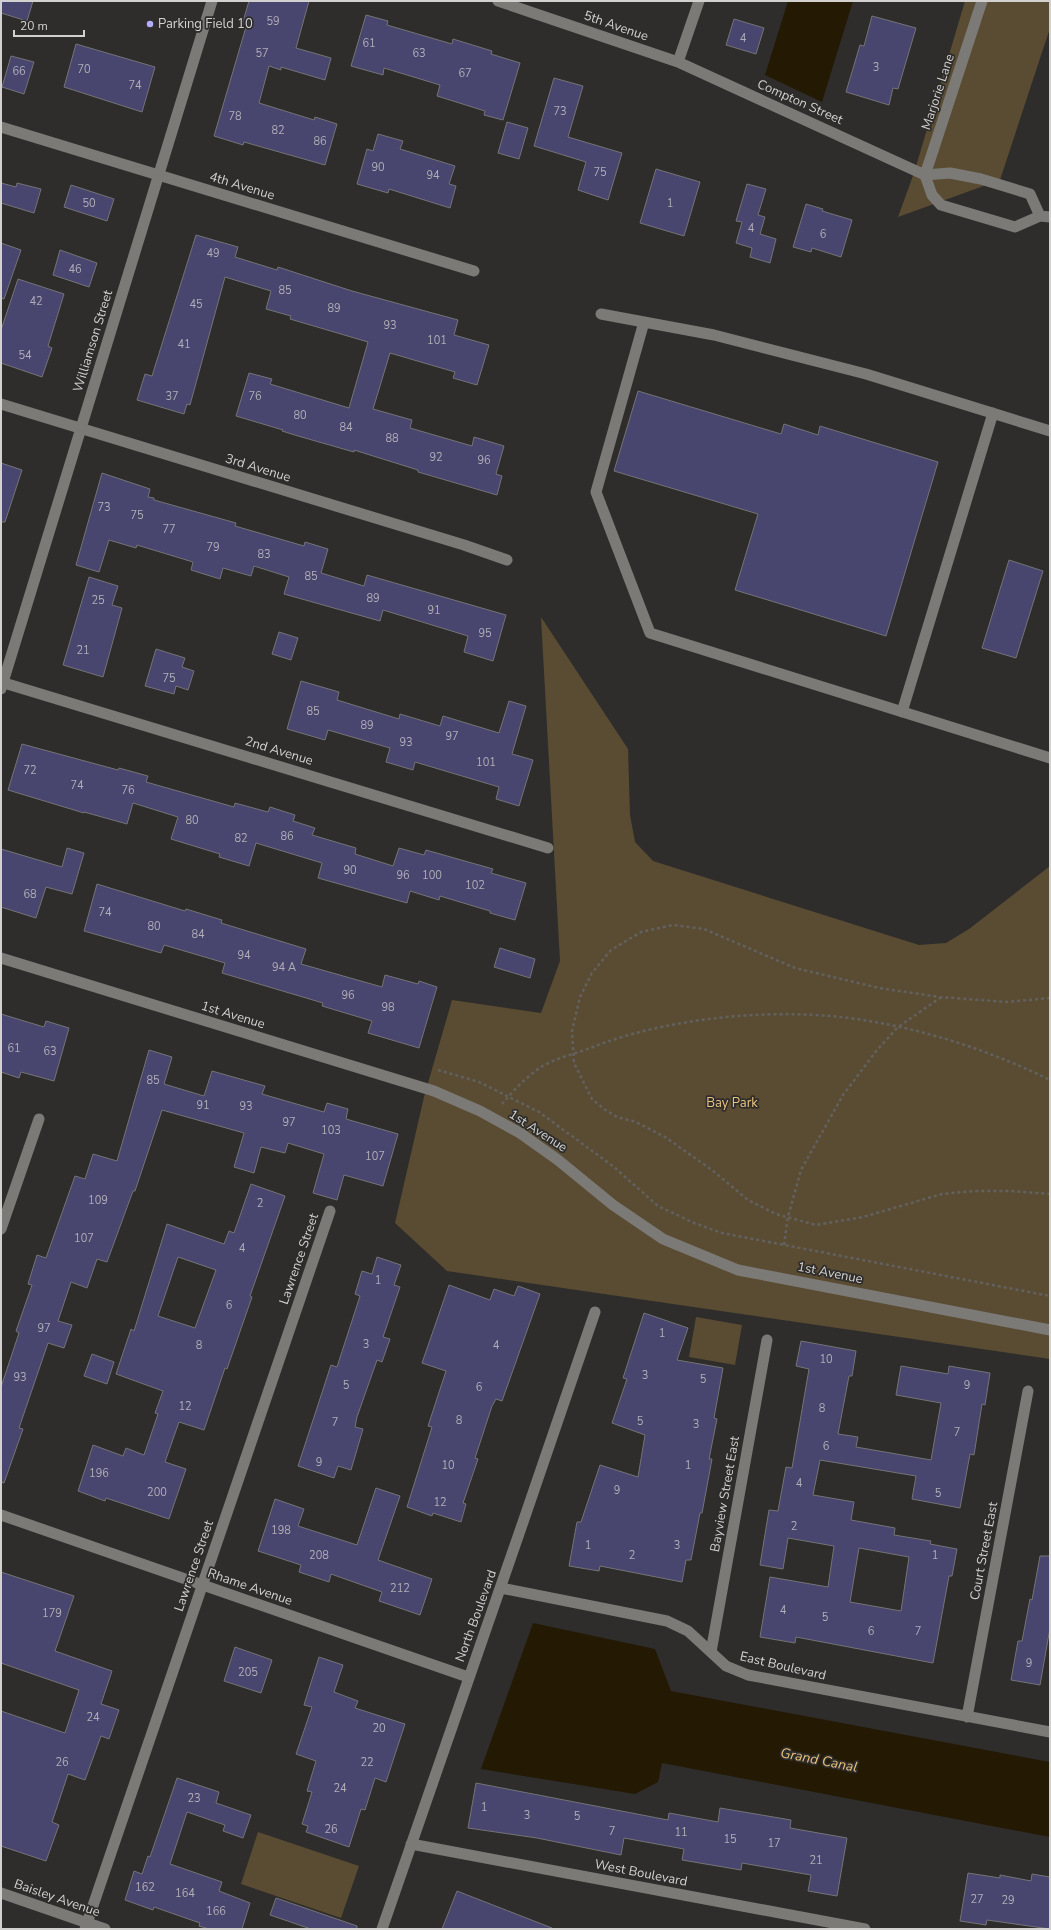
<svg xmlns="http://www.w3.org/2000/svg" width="1051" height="1930" font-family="'Nunito Sans',sans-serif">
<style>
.green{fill:#5a4c32}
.water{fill:#241903}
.building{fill:#48456e;stroke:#747477;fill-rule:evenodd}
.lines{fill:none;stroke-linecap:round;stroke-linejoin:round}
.path{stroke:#62615f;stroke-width:2.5;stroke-dasharray:3 3;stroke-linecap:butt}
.service{stroke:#7b7a77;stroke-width:11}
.minor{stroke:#7b7a77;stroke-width:11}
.poi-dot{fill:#b2adf9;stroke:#2e2d2b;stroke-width:1.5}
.labels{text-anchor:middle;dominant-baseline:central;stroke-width:3.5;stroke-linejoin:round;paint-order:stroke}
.number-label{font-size:11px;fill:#b0aeb7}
.poi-label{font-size:13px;fill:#d2d1cf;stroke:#2e2d2b;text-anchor:start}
.street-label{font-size:13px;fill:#d2d1cf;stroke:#2e2d2b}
.park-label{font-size:13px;fill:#eac47f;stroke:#2e2d2b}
.water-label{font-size:14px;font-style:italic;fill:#e7c17c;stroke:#2e2d2b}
</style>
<rect width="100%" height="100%" fill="#2e2d2b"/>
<!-- green -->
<path class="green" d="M965 1H1050V28L1000 180 898 217 914 173Z
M541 617 628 749 630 815 635 842 653 861 919 945 946 943 969 929 1050 866V1359L447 1271 395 1223 424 1097 452 1000 541 1013 560 961Z
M696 1317 742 1325 735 1365 689 1357Z
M258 1832 359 1866 341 1918 241 1884Z"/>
<!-- water -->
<path class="water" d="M788 1H853L822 102 765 75Z
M533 1623 655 1649 671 1691 1050 1762V1837L662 1763 658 1782 635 1794 481 1769Z"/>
<!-- building -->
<path class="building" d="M1 1H33L27 21 1 13Z
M249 1H309L296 48 331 58 325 80 281 67V70L269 66 259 103 314 120 315 117 337 124 325 165 244 142 243 145 214 136 246 27 242 25Z
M366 15 388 21 387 25 452 44 453 39 492 51 491 54 520 63 503 120 484 115 485 111 437 96 440 85 384 68 383 75 351 66Z
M872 16 916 28 898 89 893 88 889 105 846 92 860 45 864 46Z
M734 19 764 28 756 54 726 45Z
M76 44 155 67 142 112 64 87Z
M11 56 34 62 24 94 2 87Z
M554 78 583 86 568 137 622 153 608 200 578 190 586 162 534 146Z
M507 122 528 128 519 159 498 153Z
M378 134 403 141 400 149 455 166 449 184 456 186 450 208 389 189 388 193 357 184 367 149 373 151Z
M656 169 700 182 684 236 640 223Z
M1 183 16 187 17 183 41 189 34 213 1 203Z
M747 184 766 189 758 215 765 217 760 234 776 239 770 263 750 257 752 248 736 243 742 222 736 221Z
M71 185 114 199 107 221 64 207Z
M806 204 823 209 822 211 852 220 841 257 812 248 811 252 793 247Z
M196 235 238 247 235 257 277 270 278 267 352 291 458 320 454 335 489 345 477 385 453 378 455 372 390 353 373 409 412 420 410 428 472 446 474 437 504 446 496 474 502 476 497 495 418 472V470L354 450V452L298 436 282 431 283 430 236 416 249 373 272 379 270 384 349 408 368 342 290 319 291 316 266 309 271 291 225 277 190 405 187 404 184 414 137 400 145 374 152 376Z
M1 243 21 250 4 299 1 298Z
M60 250 97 263 89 287 53 275Z
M18 279 64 294 48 346 52 348 42 377 1 363V330Z
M638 391 781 434 784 424 818 435 820 426 938 462 886 636 735 590 758 514 614 471Z
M1 463 22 470 5 522H1Z
M102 473 150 489 148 497 154 498V500L236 523 235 526 304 546 305 542 328 549 321 573 364 586 367 575 506 615 493 661 464 652 468 636 383 610 380 621 284 594 289 577 254 566 251 576 223 568 220 579 191 570 193 562 137 545 136 548 109 540 99 572 76 565Z
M1009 560 1043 571 1016 658 982 648Z
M89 577 118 586 112 605 122 608 103 677 63 665Z
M279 632 298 638 291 660 272 654Z
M156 649 185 658 182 667 194 671 188 690 176 686 174 694 145 686Z
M301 681 339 692 337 700 399 719 400 714 440 726 443 716 499 733 509 701 526 706 512 754 533 760 519 806 496 799 499 787 415 762 413 770 386 762 390 748 328 730 325 740 287 729Z
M22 744 118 770 119 768 148 776 146 782 234 807 235 803 268 812 270 807 295 815 293 821 315 828 312 835 356 848 355 854 393 866 399 848 424 855 426 850 493 869 491 873 526 883 515 920 490 913V911L440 896 439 900 410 891 407 903 318 878 322 863 256 843 249 866 219 857 220 854 171 839 178 817 133 803 127 824 84 812V813L8 790Z
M67 848 84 853 72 894 46 887 36 918 1 907V849L62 867Z
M97 884 185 911 186 909 222 920 221 923 306 949 301 964 382 987 385 975 418 984 419 981 437 987 419 1048 368 1033 372 1021 322 1006 323 1003 222 973 225 963 164 945 161 953 84 931Z
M500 948 535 959 530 978 494 967Z
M1 1014 44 1027 46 1021 69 1028 54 1081 21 1072 19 1078 1 1072Z
M149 1050 172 1057 164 1084 204 1096 212 1071 265 1086 262 1094 324 1112 327 1103 348 1109 346 1119 398 1134 383 1186 344 1175 337 1200 313 1193 324 1154 288 1143 285 1153 261 1147 254 1173 234 1167 244 1133 162 1110 135 1191H133L107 1262 97 1259 87 1288 71 1282 58 1321 72 1325 64 1348 48 1343 19 1428 23 1429 4 1483 1 1482V1387L19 1333 16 1331 32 1285 28 1284 37 1255 46 1258 75 1176 85 1179 93 1154 117 1161Z
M251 1184 285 1196 250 1296 252 1297 227 1369 225 1368 204 1430 179 1422 165 1462 186 1469 169 1519 106 1498 105 1501 78 1491 93 1445 123 1456 126 1448 144 1455 158 1414 155 1413 163 1391 116 1374 131 1329 134 1331 167 1224 224 1244 229 1231 234 1233ZM178 1257 216 1270 195 1328 158 1316Z
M377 1257 401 1265 394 1285 400 1287 383 1337 390 1339 382 1362 377 1360 357 1417 355 1427 363 1429 351 1470 338 1466 334 1478 298 1466 331 1365 337 1367 360 1296 355 1294 362 1271 372 1274Z
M449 1285 490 1300 494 1289 514 1296 518 1286 540 1294 502 1401 496 1399 492 1406 475 1458 478 1459 463 1503 466 1504 461 1522 433 1513 432 1516 407 1507 432 1427 428 1426 446 1371 422 1363Z
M644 1313 688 1328 677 1360 723 1368 714 1418 717 1419 709 1459H712L702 1513H700L691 1560H686L682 1582 600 1566 599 1571 569 1566 577 1522H581L600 1465 638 1477 645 1435 612 1423 627 1379 623 1378Z
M801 1341 856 1351 852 1376H849L838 1434 858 1437 856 1447 931 1460 941 1403 896 1395 901 1366 948 1374 949 1366 990 1373 985 1405 982 1404 974 1455 970 1454 960 1508 912 1499 916 1476 820 1460 813 1495 854 1502 851 1520 895 1528 894 1535 931 1541 930 1544 957 1549 952 1576H949L933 1663 796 1637 795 1643 760 1637 770 1577 828 1587 834 1546 788 1538 783 1569 760 1565 769 1510 778 1511 786 1467 792 1468 809 1369 796 1366ZM859 1548 909 1557 901 1611 850 1602Z
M92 1354 114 1362 107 1384 84 1376Z
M376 1488 400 1496 378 1560 432 1579 420 1615 379 1601 382 1592 331 1574 329 1582 299 1572 301 1565 258 1551 275 1499 304 1509 298 1526 357 1545Z
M1040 1556H1050V1628L1040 1685 1011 1680 1018 1641H1022L1030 1599 1032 1600Z
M1 1572 74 1596 55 1651 112 1671 101 1704 119 1710 109 1739 101 1736 85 1780 68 1774 52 1822 59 1825 46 1861 1 1846V1711L65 1733 79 1690 1 1663Z
M235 1647 272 1660 261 1693 224 1681Z
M319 1657 343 1665 334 1692 358 1701 355 1708 405 1724 386 1782 375 1778 365 1810 361 1809 349 1847 306 1832 308 1826 302 1824 312 1792 307 1791 316 1761 296 1754 312 1707 304 1705Z
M177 1778 219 1792 216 1803 251 1815 243 1838 223 1831 225 1825 187 1812 170 1864 222 1882 219 1891 250 1903 242 1929H209L199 1926 200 1923 154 1907 153 1910 125 1900 134 1871 142 1874 148 1856 150 1857Z
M476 1783 668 1820 669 1813 718 1822 720 1808 791 1820 790 1828 847 1838 837 1896 808 1891 811 1875 742 1863 741 1870 682 1860 684 1849 624 1838 621 1855 537 1838 468 1828Z
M968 1873 1000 1878V1875L1031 1881 1032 1874 1050 1877V1929L987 1920 986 1925 960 1921Z
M457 1891 552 1928 551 1929H442Z
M276 1898 357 1926V1929H311L270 1915Z"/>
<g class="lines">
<!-- path -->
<path class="path" d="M1050 998 1007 1002 940 997 879 988 795 968 704 929 673 925 641 932 611 950 592 973 580 997 572 1031 574 1063 592 1099 604 1109 617 1117 636 1122 665 1137 712 1170 748 1200 776 1214 816 1225 863 1217 942 1194 974 1191H1010L1050 1194
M438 1070 479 1082 539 1112 614 1167 658 1206 694 1223 722 1233 1050 1296
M502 1104C513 1091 526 1077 541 1067 555 1058 582 1052 598 1045 679 1015 790 1006 875 1022 936 1033 995 1053 1050 1080
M784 1245 788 1217 801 1170 843 1095 877 1050 898 1027 940 998"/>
<!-- service -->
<path class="service" d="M1040 216 1030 194 981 179 950 173 925 175 932 195 941 205 1015 227 1040 216 1050 217
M601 314 714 335 866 374 1050 431
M644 322 596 492 650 633 1050 758
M902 712 993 413"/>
<!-- minor -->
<path class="minor" d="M498 1 678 62 925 175 982 1
M678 62 699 1
M1 127 474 271
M1 404 464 545 507 560
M1 682 548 848
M1 689 212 1
M1 958 434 1091 480 1111 520 1133 558 1160 613 1205 663 1239 738 1270 1050 1330
M1 1229 39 1119
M1 1515 468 1677
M501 1588 667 1621 688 1631 726 1666 748 1675 1050 1732
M711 1652 767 1340
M967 1717 1028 1391
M411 1844 865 1929
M1 1893 105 1929
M85 1929 330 1211
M382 1929C453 1724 525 1518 595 1312"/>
</g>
<!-- markers -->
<circle class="poi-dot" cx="150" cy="24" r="4"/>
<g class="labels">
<!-- number labels -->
<g class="number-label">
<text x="273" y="21">59</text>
<text x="743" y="38">4</text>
<text x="369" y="43">61</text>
<text x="262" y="53">57</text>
<text x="419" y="53">63</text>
<text x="876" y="67">3</text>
<text x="84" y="69">70</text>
<text x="19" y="71">66</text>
<text x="465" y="73">67</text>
<text x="135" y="85">74</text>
<text x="560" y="111">73</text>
<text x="235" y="116">78</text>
<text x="278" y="130">82</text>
<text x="320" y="141">86</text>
<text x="378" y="167">90</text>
<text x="600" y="172">75</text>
<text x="433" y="175">94</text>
<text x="89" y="203">50</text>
<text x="670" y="203">1</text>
<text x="751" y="228">4</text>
<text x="823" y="234">6</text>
<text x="213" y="253">49</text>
<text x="75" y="269">46</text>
<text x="285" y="290">85</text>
<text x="36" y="301">42</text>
<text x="196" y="304">45</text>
<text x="334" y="308">89</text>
<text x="390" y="325">93</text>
<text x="437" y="340">101</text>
<text x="184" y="344">41</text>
<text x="25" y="355">54</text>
<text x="172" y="396">37</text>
<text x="255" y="396">76</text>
<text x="300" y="415">80</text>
<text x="346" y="427">84</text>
<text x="392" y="438">88</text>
<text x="436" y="457">92</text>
<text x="484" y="460">96</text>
<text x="104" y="507">73</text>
<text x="137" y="515">75</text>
<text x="169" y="529">77</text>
<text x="213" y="547">79</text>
<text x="264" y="554">83</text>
<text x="311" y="576">85</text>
<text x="373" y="598">89</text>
<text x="98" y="600">25</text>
<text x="434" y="610">91</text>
<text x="485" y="633">95</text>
<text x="83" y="650">21</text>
<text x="169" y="678">75</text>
<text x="313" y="711">85</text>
<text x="367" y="725">89</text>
<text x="452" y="736">97</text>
<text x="406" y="742">93</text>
<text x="486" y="762">101</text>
<text x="30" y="770">72</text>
<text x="77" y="785">74</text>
<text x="128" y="790">76</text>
<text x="192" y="820">80</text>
<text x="287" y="836">86</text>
<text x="241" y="838">82</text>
<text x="350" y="870">90</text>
<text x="403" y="875">96</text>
<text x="432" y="875">100</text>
<text x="475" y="885">102</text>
<text x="30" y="894">68</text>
<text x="105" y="912">74</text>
<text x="154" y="926">80</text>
<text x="198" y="934">84</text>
<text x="244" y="955">94</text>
<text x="284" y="967">94 A</text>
<text x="348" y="995">96</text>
<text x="388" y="1007">98</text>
<text x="14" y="1048">61</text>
<text x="50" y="1051">63</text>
<text x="153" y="1080">85</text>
<text x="203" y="1105">91</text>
<text x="246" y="1106">93</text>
<text x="289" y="1122">97</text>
<text x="331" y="1130">103</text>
<text x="375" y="1156">107</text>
<text x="98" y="1200">109</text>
<text x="260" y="1203">2</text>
<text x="84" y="1238">107</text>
<text x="242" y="1248">4</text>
<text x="378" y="1280">1</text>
<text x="229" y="1305">6</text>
<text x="44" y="1328">97</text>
<text x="662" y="1333">1</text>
<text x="366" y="1344">3</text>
<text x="199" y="1345">8</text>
<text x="496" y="1345">4</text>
<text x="826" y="1359">10</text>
<text x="645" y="1375">3</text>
<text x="20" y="1377">93</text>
<text x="703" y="1379">5</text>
<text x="346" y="1385">5</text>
<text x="967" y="1385">9</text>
<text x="479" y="1387">6</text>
<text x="185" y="1406">12</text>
<text x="822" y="1408">8</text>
<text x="459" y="1420">8</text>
<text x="640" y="1421">5</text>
<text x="335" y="1422">7</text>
<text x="696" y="1424">3</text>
<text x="957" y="1432">7</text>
<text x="826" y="1446">6</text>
<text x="319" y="1462">9</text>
<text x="448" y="1465">10</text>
<text x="688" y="1465">1</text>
<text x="99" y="1473">196</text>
<text x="799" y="1483">4</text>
<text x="617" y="1490">9</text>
<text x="157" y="1492">200</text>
<text x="938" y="1493">5</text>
<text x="440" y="1502">12</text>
<text x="794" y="1526">2</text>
<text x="281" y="1530">198</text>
<text x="588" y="1545">1</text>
<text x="677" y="1545">3</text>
<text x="319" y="1555">208</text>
<text x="632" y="1555">2</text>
<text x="935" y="1555">1</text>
<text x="400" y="1588">212</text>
<text x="783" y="1610">4</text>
<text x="52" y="1613">179</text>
<text x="825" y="1617">5</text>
<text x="871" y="1631">6</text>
<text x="918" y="1631">7</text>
<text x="1029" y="1663">9</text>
<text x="248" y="1672">205</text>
<text x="93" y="1717">24</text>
<text x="379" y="1728">20</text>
<text x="62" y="1762">26</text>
<text x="367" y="1762">22</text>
<text x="340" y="1788">24</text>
<text x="194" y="1798">23</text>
<text x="484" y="1807">1</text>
<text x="527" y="1815">3</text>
<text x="577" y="1816">5</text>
<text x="331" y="1829">26</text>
<text x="612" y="1831">7</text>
<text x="681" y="1832">11</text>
<text x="730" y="1839">15</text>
<text x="774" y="1843">17</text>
<text x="816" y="1860">21</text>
<text x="145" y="1887">162</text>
<text x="185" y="1893">164</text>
<text x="977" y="1899">27</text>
<text x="1008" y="1900">29</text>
<text x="216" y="1911">166</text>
</g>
<!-- poi labels -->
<g class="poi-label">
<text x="158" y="24">Parking Field 10</text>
</g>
<!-- street labels -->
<g class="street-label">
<text transform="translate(616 26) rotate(19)">5th Avenue</text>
<text transform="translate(938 92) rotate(-72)">Marjorie Lane</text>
<text transform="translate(800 102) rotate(24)">Compton Street</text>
<text transform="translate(242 186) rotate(17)">4th Avenue</text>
<text transform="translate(93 341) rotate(-73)">Williamson Street</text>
<text transform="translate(258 468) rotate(17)">3rd Avenue</text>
<text transform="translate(279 751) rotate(17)">2nd Avenue</text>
<text transform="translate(233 1015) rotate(17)">1st Avenue</text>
<text transform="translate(538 1131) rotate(33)">1st Avenue</text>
<text transform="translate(299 1259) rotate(-71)">Lawrence Street</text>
<text transform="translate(830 1273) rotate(11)">1st Avenue</text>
<text transform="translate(725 1494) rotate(-80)">Bayview Street East</text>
<text transform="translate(984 1551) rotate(-79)">Court Street East</text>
<text transform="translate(194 1566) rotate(-71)">Lawrence Street</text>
<text transform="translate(250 1587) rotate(19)">Rhame Avenue</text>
<text transform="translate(476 1616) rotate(-70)">North Boulevard</text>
<text transform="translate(783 1666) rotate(13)">East Boulevard</text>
<text transform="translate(641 1873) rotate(11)">West Boulevard</text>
<text transform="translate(57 1898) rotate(19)">Baisley Avenue</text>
</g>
<!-- park labels -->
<g class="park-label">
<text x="732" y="1103">Bay Park</text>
</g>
<!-- water labels -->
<g class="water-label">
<text transform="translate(819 1760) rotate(11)">Grand Canal</text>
</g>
</g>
<!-- border -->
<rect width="1051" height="1930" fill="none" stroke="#d2d1cf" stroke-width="4"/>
<!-- scale -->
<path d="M14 30v6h70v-6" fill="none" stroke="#d2d1cf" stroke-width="2"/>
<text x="20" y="30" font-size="12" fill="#d2d1cf" stroke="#2e2d2b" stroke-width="3" paint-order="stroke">20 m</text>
</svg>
